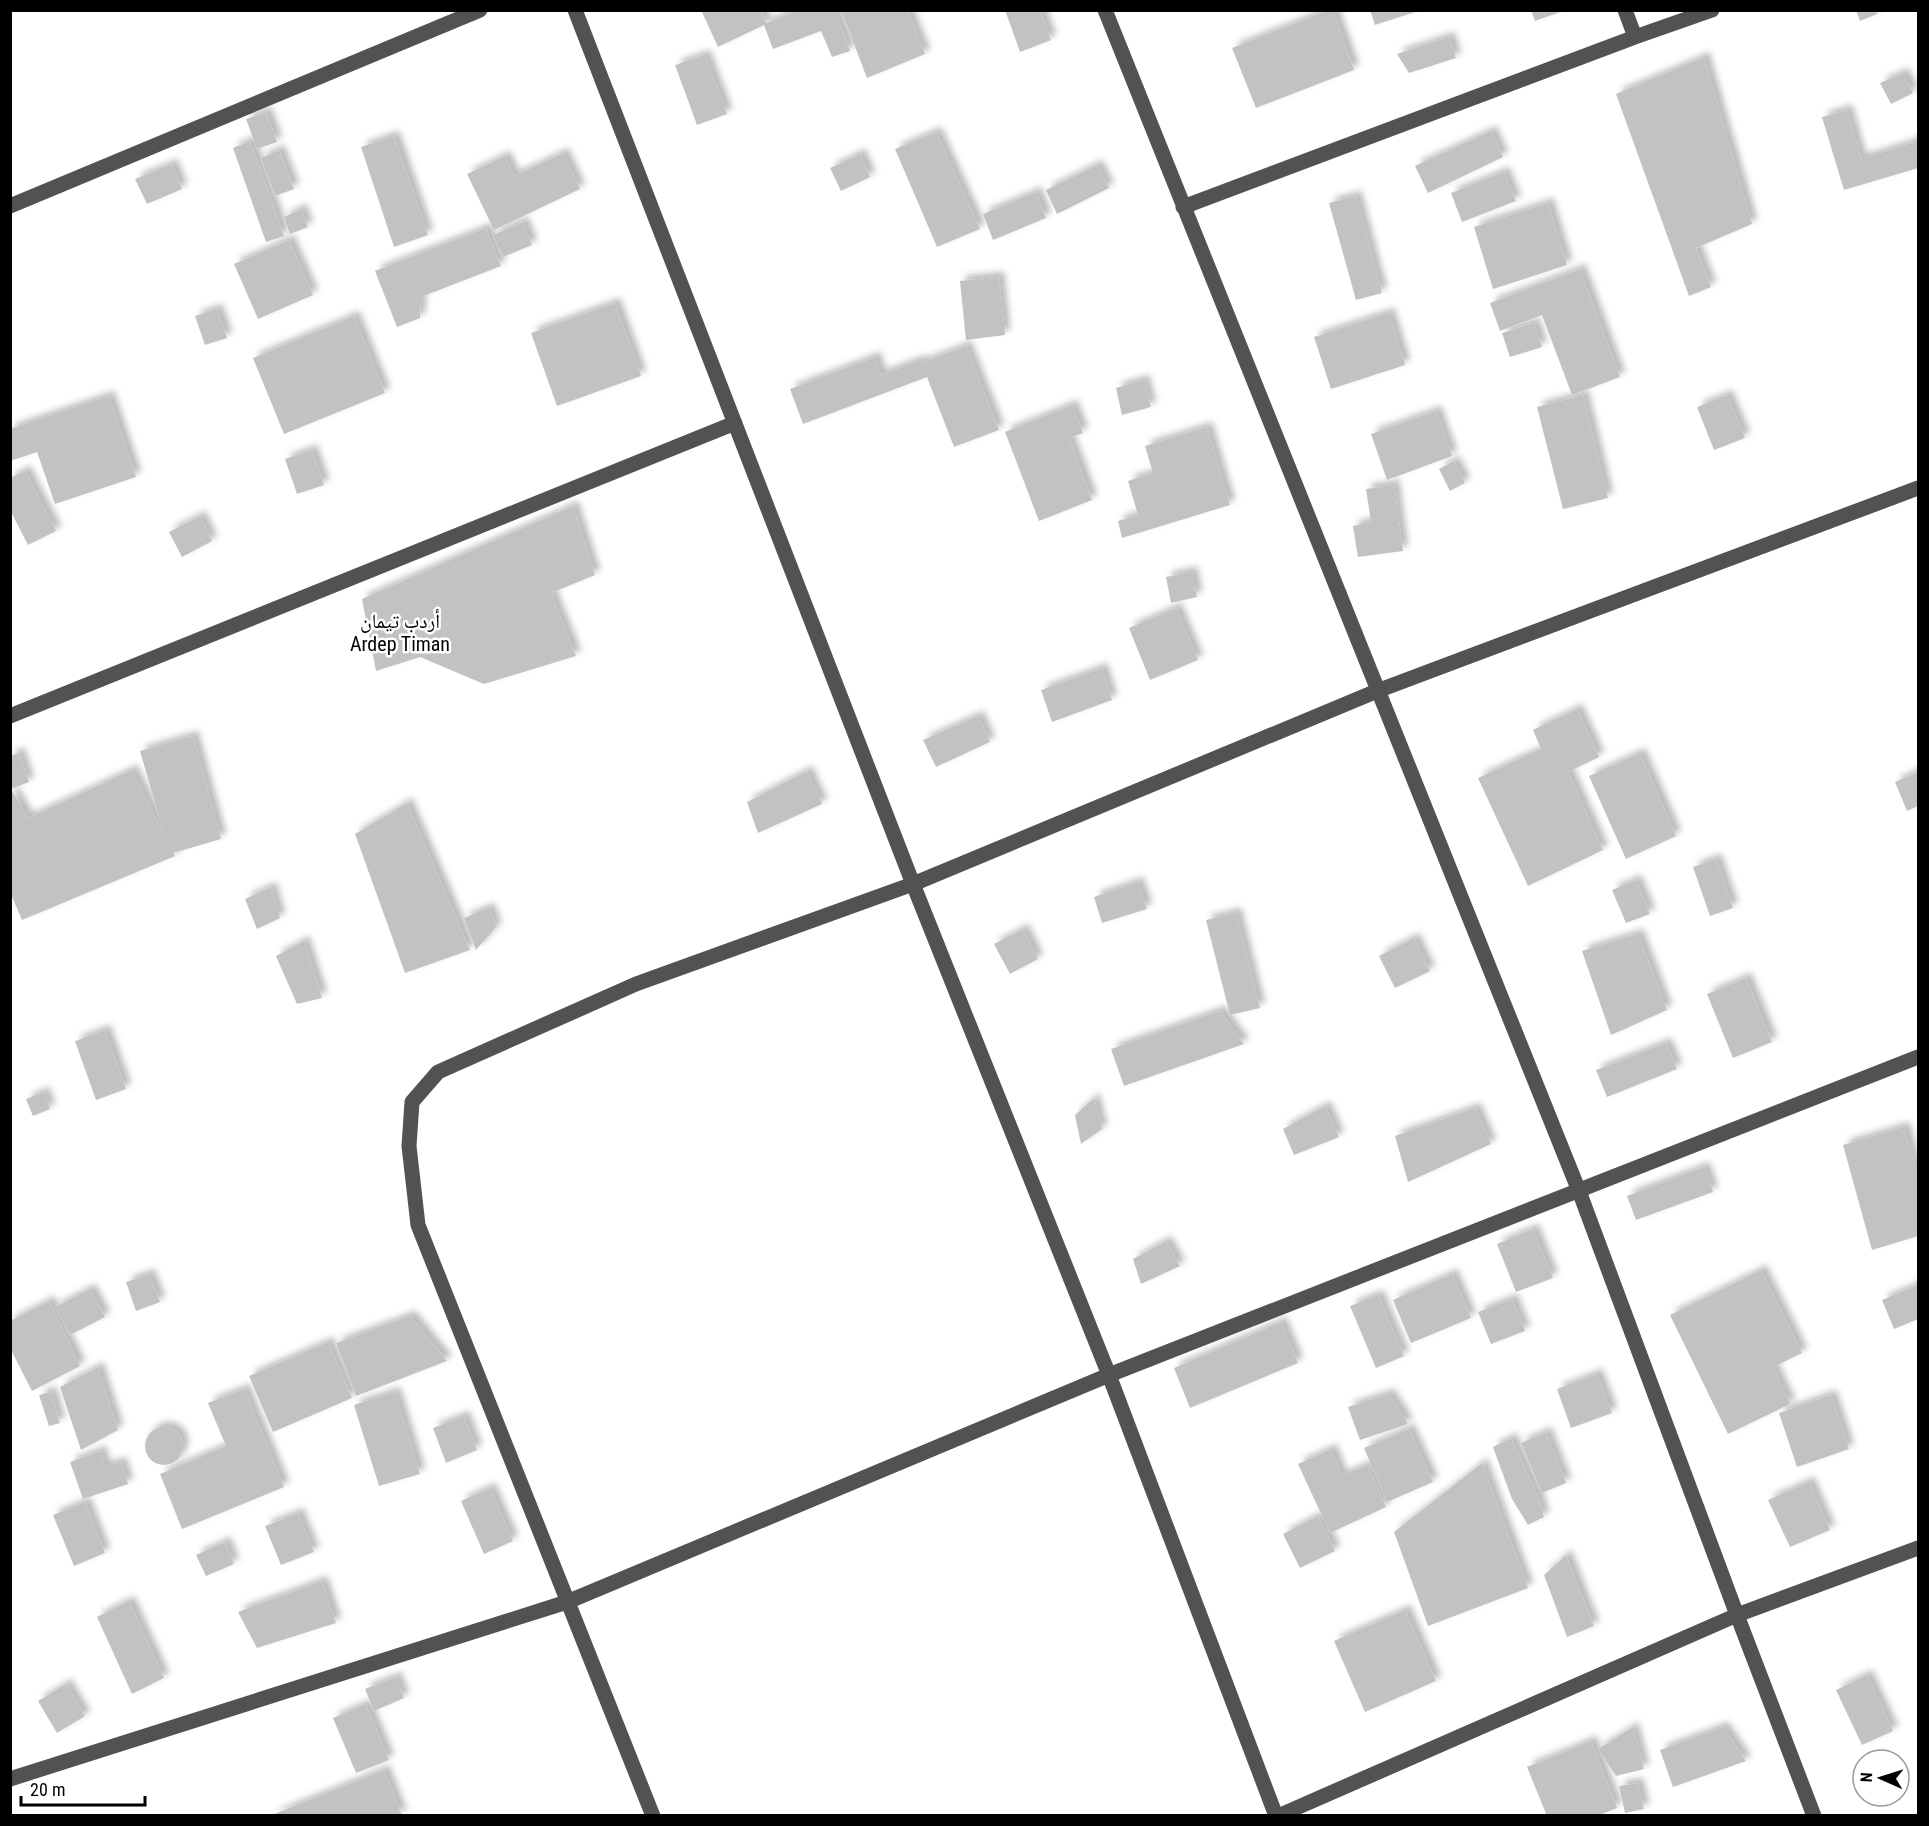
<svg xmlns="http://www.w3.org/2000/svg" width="1929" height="1826" font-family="'Roboto Condensed','Noto Naskh Arabic',sans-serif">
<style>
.building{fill:#c2c2c2;filter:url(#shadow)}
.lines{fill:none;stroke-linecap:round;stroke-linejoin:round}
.minor{stroke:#525252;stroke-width:15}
.labels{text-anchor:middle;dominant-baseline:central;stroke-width:5;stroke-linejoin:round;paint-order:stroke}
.neighbourhood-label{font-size:20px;fill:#000;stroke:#fff}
</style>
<defs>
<filter id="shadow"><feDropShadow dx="5.5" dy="-5.5" stdDeviation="3" flood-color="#0004"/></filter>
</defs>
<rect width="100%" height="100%" fill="#fff"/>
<!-- building -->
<path class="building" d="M701 10H761L766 23 798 10H835L850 51 832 57 821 31 773 49 764 25 718 47Z
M841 10H907L925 54 867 78Z
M1005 10H1040L1051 40 1020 52Z
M1329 10H1333L1354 70 1256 108 1232 48Z
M1370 10H1418V11L1375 25Z
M1531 10H1563V11L1535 21Z
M1856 10H1876L1877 14 1860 21Z
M1449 37 1456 58 1409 73 1397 54Z
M705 55 727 114 697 125 675 65Z
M1704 57 1752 224 1696 248 1711 287 1689 296 1616 94Z
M1903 73 1913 93 1891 104 1880 83Z
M1847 110 1861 159 1918 141V168L1844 190 1822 117Z
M266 112 277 142 257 149 246 119Z
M1491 131 1503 157 1428 193 1415 166Z
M936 132 980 229 937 247 895 149Z
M394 136 428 235 394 247 361 147Z
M250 141 284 236 266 242 233 148Z
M279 150 294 189 275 196 261 158Z
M563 153 580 189 494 230 467 174 505 156 514 176Z
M860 154 870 177 841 191 830 168Z
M172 164 182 189 147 204 135 179Z
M1097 165 1109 188 1057 214 1046 190Z
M1504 172 1516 201 1462 222 1451 193Z
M1036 192 1046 218 993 240 983 214Z
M1356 196 1382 293 1356 300 1329 203Z
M1548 203 1567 265 1493 289 1474 227Z
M301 209 308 227 290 234 284 217Z
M523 222 532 245 503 257 493 235Z
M486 228 501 266 421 297 420 318 397 327 375 271Z
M289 240 313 295 258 319 234 264Z
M1580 269 1620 377 1572 395 1542 315 1500 331 1490 303Z
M999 277 1005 335 966 340 960 281Z
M615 303 641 376 557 406 531 333Z
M217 309 227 338 205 345 195 316Z
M1389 313 1405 365 1331 389 1314 337Z
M354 316 385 393 284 434 253 358Z
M1534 323 1542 347 1510 357 1502 333Z
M966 346 999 430 954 447 927 377 803 424 790 389 875 357 881 375 920 360 921 363Z
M1144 380 1151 407 1122 415 1116 388Z
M1583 395 1608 498 1563 509 1537 407Z
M1727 395 1745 438 1714 450 1697 407Z
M109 396 136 477 55 504 37 452 10 461V429Z
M1072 405 1083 433 1069 438 1092 500 1039 521 1005 432Z
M1436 411 1452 456 1387 480 1371 434Z
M1207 427 1230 505 1122 538 1118 521 1138 515 1128 481 1153 473 1145 446Z
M312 450 324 485 297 494 285 459Z
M1454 461 1465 483 1450 491 1439 469Z
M25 471 56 531 28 545 10 510V478Z
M1394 485 1403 551 1358 557 1353 526 1371 522 1366 489Z
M573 506 595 575 551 593 576 656 484 684 420 657 376 671 362 599Z
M200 516 212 541 182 557 169 532Z
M1192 572 1197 597 1171 603 1166 577Z
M1176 608 1198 660 1150 680 1129 628Z
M1102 668 1112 700 1052 722 1041 690Z
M1577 709 1599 757 1568 772 1603 850 1528 886 1478 778 1541 749 1533 730Z
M978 716 990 742 936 767 923 740Z
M193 736 221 839 173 853 175 856 22 920 10 892V756L19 753 29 782 11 789 28 818 132 770 164 834 140 751Z
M1640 753 1676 836 1626 859 1589 776Z
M807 771 822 804 758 833 747 802Z
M1918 772V806L1907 811 1895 782Z
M407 803 470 950 405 973 355 834Z
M1716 859 1733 908 1710 916 1693 867Z
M1636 880 1650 914 1626 923 1612 890Z
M1138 882 1147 909 1102 923 1094 897Z
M271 887 280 918 257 929 245 899Z
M489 908 496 927 476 950 464 918Z
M1236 913 1260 1008 1230 1015 1206 920Z
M1023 929 1038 959 1010 974 994 944Z
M1638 934 1667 1010 1611 1035 1582 951Z
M1414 938 1430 971 1395 988 1379 956Z
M304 941 322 998 297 1004 276 956Z
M1746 978 1772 1042 1733 1058 1707 994Z
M1220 1011 1244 1044 1124 1086 1111 1049Z
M105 1030 126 1089 96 1100 75 1041Z
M1666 1043 1677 1069 1607 1097 1596 1070Z
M44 1092 50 1109 33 1116 26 1099Z
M1094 1098 1102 1129 1081 1144 1075 1115Z
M1325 1106 1339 1137 1294 1155 1283 1129Z
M1475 1108 1491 1144 1408 1182 1395 1136Z
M1904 1127 1918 1177V1236L1872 1250 1843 1145Z
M1704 1167 1713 1192 1636 1220 1627 1196Z
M1533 1229 1553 1278 1516 1292 1497 1244Z
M1166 1241 1180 1266 1141 1284 1133 1259Z
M1761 1270 1802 1353 1773 1367 1790 1404 1728 1434 1670 1315Z
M149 1274 160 1302 136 1311 126 1282Z
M1452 1274 1471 1318 1411 1343 1393 1300Z
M1918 1285V1319L1894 1329 1882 1300Z
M90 1289 105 1317 70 1335 55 1307Z
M1378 1295 1404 1356 1376 1368 1350 1306Z
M1512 1299 1525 1331 1491 1344 1478 1312Z
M49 1301 80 1366 32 1391 10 1348V1321Z
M410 1316 447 1361 356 1396 336 1343Z
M1281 1322 1298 1363 1190 1408 1174 1368Z
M328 1342 352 1398 273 1432 249 1376Z
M98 1367 118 1430 81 1450 60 1387Z
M1597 1374 1612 1413 1571 1428 1557 1389Z
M244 1389 284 1487 182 1529 160 1474 226 1446 208 1403Z
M51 1392 60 1423 49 1426 39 1395Z
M395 1392 420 1474 379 1486 354 1405Z
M1389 1394 1408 1424 1360 1440 1348 1407Z
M1831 1395 1849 1449 1797 1467 1779 1413Z
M464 1416 477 1450 446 1463 433 1428Z
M145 1446a19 19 0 1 1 38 0a19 19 0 1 1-38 0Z
M1409 1429 1433 1482 1387 1502 1364 1448Z
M1546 1432 1566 1483 1542 1493 1521 1443Z
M1511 1438 1539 1499 1544 1517 1528 1525 1512 1499 1493 1447Z
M1331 1449 1342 1476 1367 1465 1386 1507 1330 1533 1298 1464Z
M101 1451 105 1467 121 1462 128 1484 83 1499 70 1462Z
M1482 1463 1528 1588 1428 1626 1394 1532Z
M1809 1482 1830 1530 1790 1547 1768 1500Z
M490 1488 513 1541 484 1554 461 1501Z
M85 1502 105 1553 74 1566 53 1515Z
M298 1513 314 1552 281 1565 265 1526Z
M1318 1516 1335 1551 1300 1568 1283 1534Z
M225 1542 234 1564 206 1576 196 1555Z
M1566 1555 1594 1626 1567 1637 1544 1575Z
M322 1581 336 1623 257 1648 238 1612Z
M129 1601 164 1678 132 1694 97 1617Z
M1405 1610 1436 1681 1365 1712 1334 1641Z
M1867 1675 1893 1731 1862 1745 1836 1690Z
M396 1677 404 1698 374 1711 365 1689Z
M66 1684 85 1716 57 1733 38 1701Z
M366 1704 389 1760 356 1773 333 1718Z
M1633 1727 1644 1769 1616 1776 1598 1749Z
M1723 1727 1746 1761 1673 1787 1660 1750Z
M1591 1741 1617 1808 1597 1816H1547L1527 1767Z
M384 1770 402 1816H272V1815Z
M1638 1783 1644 1809 1625 1813 1619 1786Z"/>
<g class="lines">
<!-- minor -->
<path class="minor" d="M575 10 913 884 1109 1375 1276 1816
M1105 10 1579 1191 1737 1615 1814 1816
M1625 10 1635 37
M10 206 480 10
M1183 207 1635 37 1712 10
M10 716 735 423
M10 1779 567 1602 1109 1375 1918 1057
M653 1816 418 1225 409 1146 412 1102 438 1072 636 984 913 884 1377 691 1918 488
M1278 1816 1737 1615 1918 1548"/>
</g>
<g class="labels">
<!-- neighbourhood labels -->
<g class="neighbourhood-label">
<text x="400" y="621">أردب تيمان<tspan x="400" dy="23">Ardep Timan</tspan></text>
</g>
</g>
<!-- border -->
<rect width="1929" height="1826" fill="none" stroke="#000000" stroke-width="24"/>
<!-- north arrow -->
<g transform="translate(1881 1778) rotate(273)"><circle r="28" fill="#ffffff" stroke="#999999" stroke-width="1.5"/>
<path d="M0-4.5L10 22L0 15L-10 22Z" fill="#000000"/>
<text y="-9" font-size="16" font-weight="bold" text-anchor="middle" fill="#000000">N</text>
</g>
<!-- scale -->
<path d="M21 1796v9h124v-9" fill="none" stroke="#000000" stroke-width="3"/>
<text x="30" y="1796" font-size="18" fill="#000000" stroke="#ffffff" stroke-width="4.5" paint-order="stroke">20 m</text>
</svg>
